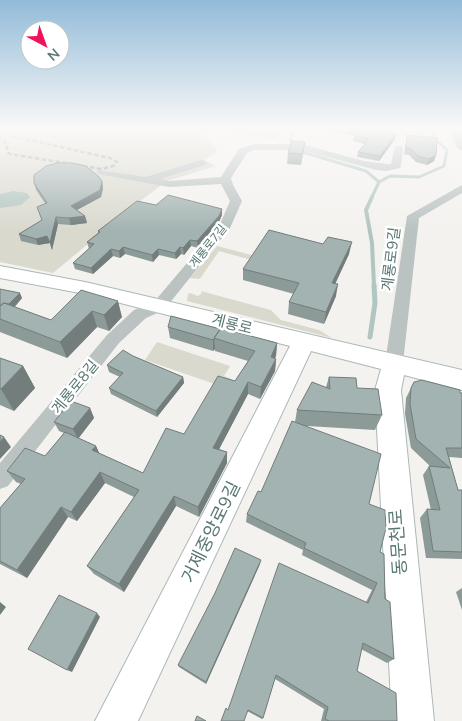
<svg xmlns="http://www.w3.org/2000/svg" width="462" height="721" font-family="'Nunito Sans','Noto Sans KR',sans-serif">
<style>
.green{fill:#d9d9ce}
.water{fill:#b1c6c0}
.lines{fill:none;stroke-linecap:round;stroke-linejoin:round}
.stream-far2{stroke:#b1c6c0;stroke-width:3}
.stream-far1{stroke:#b1c6c0;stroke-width:4}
.stream{stroke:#b1c6c0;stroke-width:5}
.secondary-casing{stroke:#acb8b7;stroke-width:2}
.street{fill:#bac3c2;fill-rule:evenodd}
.secondary{fill:#fff;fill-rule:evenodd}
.rail{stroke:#99a8a7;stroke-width:2.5;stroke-dasharray:4.5 2.5;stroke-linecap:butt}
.wall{fill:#8c9a98}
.shaded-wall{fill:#727d7c}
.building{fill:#a3b3b1;stroke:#727d7c}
.labels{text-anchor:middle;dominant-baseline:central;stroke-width:5;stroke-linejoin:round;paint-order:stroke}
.far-street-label{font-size:12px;fill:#597875;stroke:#fff}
.street-label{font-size:15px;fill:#597875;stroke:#fff}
.near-street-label{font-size:18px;fill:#597875;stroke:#fff}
</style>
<rect width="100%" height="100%" fill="#f4f2ef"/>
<!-- green -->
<path class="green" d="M0 129H282L276 139C251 139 222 125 197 135L207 137 217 149 216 153 204 160 216 166 167 181 135 205 53 273 0 262V150L27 154 0 149Z
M217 246 255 256 248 259 219 251 200 279 190 278Z
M201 291 271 310 281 320 319 330 332 338 187 301 188 294 190 293 198 296 202 293Z
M157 342 230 366 224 376 234 380 229 389 145 360Z"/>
<!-- water -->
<path class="water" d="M13 191 27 193 30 197 21 205 0 208V194Z"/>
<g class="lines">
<!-- stream-far2 -->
<path class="stream-far2" d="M293 147 290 139 295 129
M299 151 366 171 379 182 371 199
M379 182 390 176 419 177 444 166 447 150 433 137V129"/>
<!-- stream-far1 -->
<path class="stream-far1" d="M372 197 366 210 372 243 374 286"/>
<!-- stream -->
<path class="stream" d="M370 337 375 303 374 285"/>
<defs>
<path id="secondary" d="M0 266 85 282 462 370V390L404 375 401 390 434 721H392L375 390 381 369 311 351 138 721H95L290 346 85 294 0 278Z"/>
</defs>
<!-- secondary casing -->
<use href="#secondary" class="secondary-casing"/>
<!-- street -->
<path class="street" d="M450 129H460L462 135V151L457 148Z
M254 144H301L364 161 387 164H391L395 146H401L403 148 401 166 400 168 387 171 376 170 301 150H254L247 153 231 178 233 185 242 201 230 228 164 310 146 318 119 343 8 486 0 489V463L107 335 134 310 154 302 220 224 230 201 221 184 169 187 98 174 97 172 98 170 146 177 201 160 205 161 206 163 205 165 160 179 169 181 221 177 239 149Z
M462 185V193L419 218 403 363 400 368 394 370 388 368 385 363 407 216Z"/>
<!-- secondary -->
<use href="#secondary" class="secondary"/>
<!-- rail -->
<path class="rail" d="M0 129 16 137 110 158 117 162 113 166 102 169 10 154 7 152V144L0 137"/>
</g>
<!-- wall -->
<path class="wall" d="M325 129H390L388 133 395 139 379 161 357 157 358 152 365 144 353 141 354 136Z
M407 135 436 155 434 161 427 165 416 162 409 155 404 154 406 141Z
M305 142 301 165 287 164 288 153Z
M102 181 103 188 101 197 77 210 85 216 87 223 71 225 58 224 52 250 50 243 38 245 21 241 19 234 42 220 45 203 36 190 34 183Z
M156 205 222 209V215L219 222 198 248 191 246 184 255 181 254 176 259 159 255 153 262 125 254 120 258 113 256 93 274 75 269 73 263 89 249 87 242 98 233V231Z
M349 254 335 284 336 296 324 324 288 314 289 302 294 294 243 280V269Z
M0 289 22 298 15 307 51 320 81 290 122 317 109 331 97 327 67 358 0 332Z
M168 327 220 329 277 343 276 356 275 358 276 359 275 371 260 399 248 394 219 449 227 452V463L199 517 176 506 124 592 94 574 87 566 134 497 105 483 77 521 68 517 27 578 0 564V508L21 484 16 482 7 471 45 456 64 433 59 431 54 422 90 408 94 418 78 438 96 446 99 453 143 473 184 434 235 381 248 361 215 351V349L213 351 170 338Z
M133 356 183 377 184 383 157 417 111 394 109 388 120 377 109 372 107 365Z
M0 358 23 366 35 388 14 411 0 405Z
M329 377 357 388 382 415 375 430 307 426 369 504 380 552 394 659 387 663 361 649 357 671 397 721H321L324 709 275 679 263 718 262 719 247 711 228 710 366 602 372 590 302 555 303 550 246 522 247 514 261 492 295 422 297 410 326 387Z
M414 382 462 393V458L449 457 458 490H462V559L426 558 420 518 427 509 431 510 423 475 429 466 431 467 411 448 405 414 406 398Z
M260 564 206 684 179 667 178 665Z
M462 588V610L456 592Z"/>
<!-- shaded-wall -->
<path class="shaded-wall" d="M396 134 395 139 379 161 380 156Z
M305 142 303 153 301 165 302 154Z
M436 155 434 161 427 165 429 159Z
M102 181 103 188 101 197 73 212 71 206Z
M222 209V215L219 222 198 248 197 241Z
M85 216 87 223 71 225 69 218Z
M56 217 58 224 52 250 50 243Z
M47 236 50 243 38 245 36 239Z
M190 240 191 246 184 255 183 248Z
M352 242 349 254 330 295 332 283Z
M123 247 125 254 120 258 119 251Z
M180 247 181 254 176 259 175 253Z
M111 249 113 256 93 274 91 268Z
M158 249 159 255 153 262 152 255Z
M338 284 336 296 324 324 326 312Z
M20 293 22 298 2 320 0 313Z
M118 301 122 317 109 331 104 315Z
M92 311 97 327 67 358 60 342Z
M220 329 214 338 215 349 213 351V340Z
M277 343 276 356 269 369 271 357Z
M276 359 275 371 260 399 261 387Z
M23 366 35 388 14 411 1 389Z
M183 377 184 383 157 417 156 411Z
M248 382V394L214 459 213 448Z
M90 408 94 418 78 439 73 429Z
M4 437 11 447 0 459V442Z
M96 446 101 457 92 450Z
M227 452V463L199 517 198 507Z
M100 472 105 483 77 521 71 512Z
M174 496 176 506 124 592 119 584Z
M61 507 68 517 27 578 17 570Z
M261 560 260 564 206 684V682Z
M0 602 6 607 0 615Z
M97 613 100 617 72 672 67 670Z"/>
<!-- building -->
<path class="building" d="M347 129H389L387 133 396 134 380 156 358 152 369 139 354 136 358 132Z
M407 135 437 138 436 155 429 159 418 156 411 149 406 148Z
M292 141 305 142 302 154 288 153Z
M57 163H72L86 166 99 177 102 181 100 190 71 206 85 216 69 218 56 217 50 243 47 236 36 239 19 234 42 220 37 207 47 203 34 183V175L46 166Z
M168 195 222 209 219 216 197 241 190 240 183 248 180 247 175 253 158 249 152 255 123 247 119 251 111 249 91 268 73 263 94 244 87 242 100 232 98 231 137 201 156 205Z
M269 230 323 244 328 237 352 242 332 283 338 284 326 312 289 302 299 283 243 269Z
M0 289 20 293 9 304 4 303 0 306Z
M81 290 118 301 104 315 92 311 60 342 0 319V306L4 303 51 320Z
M171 316 220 329 213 340 168 327Z
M221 328 277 343 271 357 276 359 261 387 248 382 213 448 227 452 198 507 174 496 119 584 87 566 139 490 100 472 71 512 61 507 17 570 0 561V508L25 479 7 471 25 448 45 456 65 432 96 446 92 450 143 473 166 428 184 434 218 376 235 381 255 351 214 338Z
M123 350 133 356 183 377 156 411 109 388 123 373 107 365Z
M0 358 23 366 1 389H0Z
M329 377 356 378 357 388 378 389 382 415 297 410 312 382 330 389Z
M422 380 460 390V393H462V448H446L458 490H462V552L433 551 427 509 440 510 429 466 450 468 416 439 410 404 411 388 414 382Z
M71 401 90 408 73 429 54 422Z
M292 421 381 454 369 504 385 510 386 528 380 552 384 554 385 599 390 602 394 659 363 643 357 671 396 693 397 721H329L325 719 328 707 276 675 263 718 248 710 244 721H221L226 708 228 710 279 563 368 603 377 583 304 548 306 543 247 514 258 491 261 492Z
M0 435 4 437 0 442Z
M235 548 261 560 206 682 178 665 215 593Z
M59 595 97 613 67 670 28 649Z
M197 716 206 721H195Z"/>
<!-- sky -->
<linearGradient id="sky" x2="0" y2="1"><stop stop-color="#92bbd8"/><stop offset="0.56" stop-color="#faf9f8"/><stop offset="1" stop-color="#faf9f8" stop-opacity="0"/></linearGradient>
<rect width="462" height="230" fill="url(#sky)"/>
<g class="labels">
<!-- far-street labels -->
<g class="far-street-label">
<text transform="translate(208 246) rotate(-51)">계룡로7길</text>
</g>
<!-- street labels -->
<g class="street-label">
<text transform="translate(391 259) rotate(-83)">계룡로9길</text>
<text transform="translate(232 324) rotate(14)">계룡로</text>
<text transform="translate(75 387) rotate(-51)">계룡로8길</text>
</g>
<!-- near-street labels -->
<g class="near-street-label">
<text transform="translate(211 532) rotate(-64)">거제중앙로9길</text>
<text transform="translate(398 542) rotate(-94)">동문천로</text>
</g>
</g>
<!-- north arrow -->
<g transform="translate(45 45) rotate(139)"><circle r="24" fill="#ffffff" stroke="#bdc9c8"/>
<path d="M0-4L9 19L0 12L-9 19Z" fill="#f01357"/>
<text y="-8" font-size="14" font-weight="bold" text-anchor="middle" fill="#597875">N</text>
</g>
</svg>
